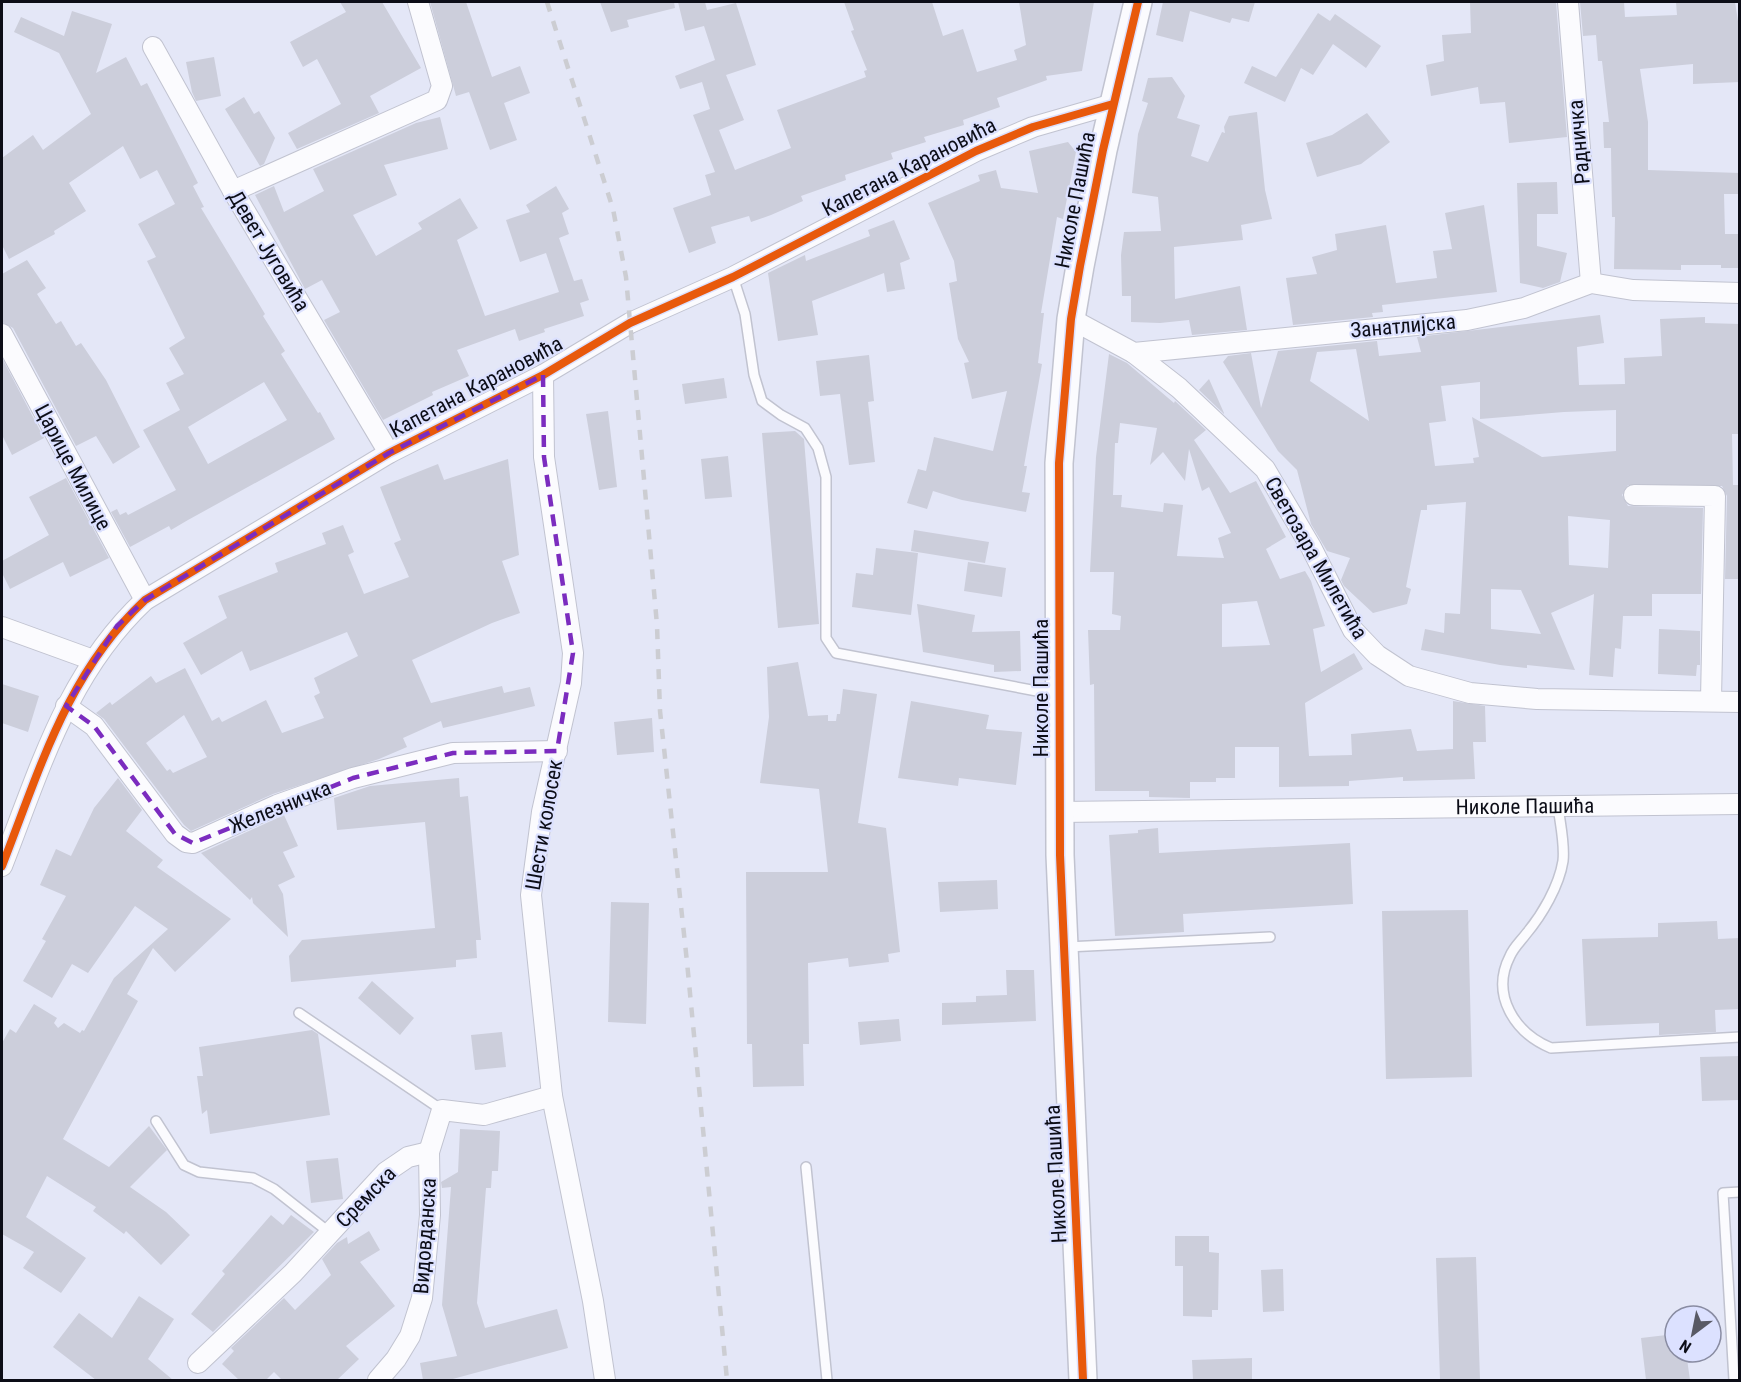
<svg xmlns="http://www.w3.org/2000/svg" width="1741" height="1382" font-family="'Roboto Condensed',sans-serif">
<style>
.building{fill:#cccedb;fill-rule:evenodd}
.lines{fill:none;stroke-linecap:round;stroke-linejoin:round}
.service-casing{stroke:#c1c3d0;stroke-width:12}
.minor-casing{stroke:#c1c3d0;stroke-width:22}
.secondary-casing{stroke:#c1c3d0;stroke-width:30}
.service{stroke:#fbfbfe;stroke-width:9}
.minor{stroke:#fbfbfe;stroke-width:20}
.secondary{stroke:#fbfbfe;stroke-width:27}
.rail{stroke:#cccdd2;stroke-width:4.5;stroke-dasharray:10 10;stroke-linecap:butt}
.cycleway-casing{stroke:#dce1ff;stroke-width:11}
.cycleway{stroke:#e8590c;stroke-width:8}
.marked{fill:none;stroke:#7b2cbf;stroke-width:4.5;stroke-dasharray:12 8;stroke-linejoin:round}
.labels{text-anchor:middle;dominant-baseline:central;stroke-width:4.5;stroke-linejoin:round;paint-order:stroke}
.street-label{font-size:21px;fill:#0c0d17;stroke:#dce1ff}
</style>
<rect width="100%" height="100%" fill="#e4e7f7"/>
<!-- building -->
<path class="building" d="M340 2H382L421 68 370 96 379 113 297 149 288 133 341 104 317 59 303 67 290 42 346 12Z
M430 2H466L492 77 520 66 530 93 504 103 517 140 490 150 469 92 456 96Z
M600 2H674L675 8 627 20 629 27 611 32Z
M678 2H705L707 10 736 3 756 65 726 75 744 120 719 130 735 170 791 148 777 110 866 77 864 71 867 70 851 31 854 30 844 2H932L943 36 963 29 977 72 1017 60 1014 50 1026 45 1019 2H1094L1082 71 1046 76 1047 80 997 98 1000 107 963 120 964 125 924 137 926 142 891 153 893 159 845 175 846 180 801 196 803 201 771 215 751 222 749 216 711 227 716 243 689 253 673 208 711 195 705 175 715 172 693 115 710 109 702 82 680 89 675 76 715 60 704 26 685 31Z
M1163 2H1255L1249 22 1232 18 1230 23 1190 11 1183 42 1156 35Z
M1470 2H1556L1567 137 1509 143 1505 102 1480 104 1478 87 1431 96 1426 65 1444 61 1442 35 1471 33Z
M1580 2H1624L1625 17 1677 15 1676 2H1735L1740 34V82L1693 84V64L1640 69 1648 122V170L1740 173V194H1724L1725 234H1740V268H1721V265H1681V270L1614 269 1615 217H1612L1611 148H1604L1603 122H1609L1602 61H1598L1596 35 1583 36Z
M72 11 112 24 96 73 126 57 141 86 147 83 198 183 193 186 204 207 201 208 265 314 263 316 285 351 281 354 318 413 320 412 335 439 188 520 171 530 169 526 130 547 111 512 117 509 120 515 126 512 128 515 176 490 143 430 180 410 166 383 184 374 169 348 185 338 147 261 156 257 138 224 175 204 157 170 140 179 123 146 69 183 86 211 54 231 55 234 9 259 2 245V158L33 135 43 150 91 114 59 53 14 32 21 17 64 36ZM264 382 287 420 208 464 188 427Z
M1318 13 1330 21 1335 14 1381 46 1366 68 1333 44 1313 75 1301 68 1285 102 1244 83 1252 66 1276 77Z
M214 57 221 96 196 101 192 92 186 62Z
M1172 77 1185 96 1177 118 1200 125 1191 156 1208 162 1222 132 1225 133 1224 127 1229 116 1257 112 1265 190 1272 219 1241 225 1243 240 1174 247 1175 299 1240 286 1247 330 1192 335 1189 320 1160 323 1131 322V296H1122L1121 255 1124 232 1161 231 1158 197 1132 193 1138 134 1148 103 1142 101 1148 78Z
M244 97 254 114 259 111 275 138 264 164 260 166 225 109Z
M1367 113 1390 142 1361 164 1317 177 1306 143 1332 135Z
M440 117 448 149 384 165 397 195 353 215 376 256 422 229 418 223 460 198 478 228 457 240 485 316 559 292 546 253 520 262 506 220 530 212 526 205 556 186 569 209 562 213 569 234 559 238 574 281 582 279 589 300 580 303 584 316 544 329 545 332 519 341 515 329 457 350 469 376 432 392 433 395 383 420 324 320 340 312 322 280 305 289 255 195 274 186 284 212 324 191 313 169 416 123Z
M1068 142 1076 152 1063 219 1057 217 1041 313H1044L1038 363 1042 364 1024 466H1027L1022 492 1030 493 1026 512 962 500 933 491 927 509 907 503 918 469 926 471 934 437 993 451 1007 391 972 399 964 363 969 362 958 339 949 283 957 281 954 261 928 203 980 181 978 175 996 170 1001 188 1038 193 1029 151Z
M1557 182 1558 214H1537V246L1567 253 1560 282 1543 288 1520 283 1517 183Z
M1484 205 1497 292 1382 305 1383 312 1372 313 1373 317 1293 325 1286 278 1317 274 1312 257 1337 250 1335 234 1386 225 1396 283 1437 278 1433 251 1452 249 1445 213Z
M894 220 910 259 900 263 905 289 887 292 884 273 812 301 818 335 778 341 768 273 805 255 806 261 870 236 868 230Z
M27 260 46 288 37 294 56 324 61 321 76 346 81 343 106 380 140 447 113 464 96 436 76 446 13 328 2 322V274Z
M1600 315 1604 343 1577 347 1579 385 1625 384 1624 358 1662 356 1660 319 1705 317V323L1740 324V434H1732L1733 485H1740V579H1725L1727 496 1722 486 1628 485 1622 495 1628 506 1703 508 1701 594H1652V616H1623L1621 649 1615 648 1613 677 1589 675 1594 594 1551 613 1575 670 1527 665V668L1500 665 1421 650 1425 629 1444 633 1445 613 1460 614 1466 502 1427 505V510H1421L1406 587 1411 589 1407 604 1373 613 1344 586 1341 580 1350 558 1327 551 1311 524 1297 470 1278 451 1223 362 1228 356 1251 353 1261 408 1278 351 1377 341 1379 356 1421 352 1417 337ZM1356 349 1369 421 1310 381 1317 352ZM1480 382V419L1564 412 1616 410V451L1542 457 1472 417 1479 457 1473 458 1474 463 1435 466 1429 423 1446 421 1441 386ZM1568 516 1610 520 1608 568 1569 565ZM1491 589 1521 590 1541 634 1491 629Z
M1109 354 1127 363 1174 403 1175 401 1206 430 1194 440 1230 493 1256 481 1286 537 1266 549 1280 579 1305 571 1311 581 1325 626 1313 629 1321 672 1354 653 1363 669 1305 703 1309 756 1352 755 1351 734 1411 729 1417 751 1453 749V701L1485 706 1486 742H1473L1475 779 1403 781V777L1349 781V786L1279 787V747H1235V778H1216V782H1190V798L1149 797V791H1095L1094 684 1090 685 1088 630H1120L1121 616 1112 614 1114 572H1090L1096 457ZM1120 423 1157 428 1150 465 1163 452 1185 481 1189 449 1202 491 1209 487 1231 533 1218 538 1224 558 1177 556 1183 505 1164 503 1163 512 1121 507 1122 495H1113L1115 443H1118ZM1257 601 1270 645 1222 647V604Z
M869 355 874 401 868 402 875 462 849 465 840 394 820 396 816 361Z
M2 358 44 438 12 455 2 435Z
M724 378 727 398 685 404 682 384Z
M1209 379 1224 413V414L1199 390Z
M608 411 617 487 599 490 586 414Z
M795 431 804 439 819 624 778 628 762 433Z
M728 456 732 497 705 499 701 459Z
M508 459 519 555 502 561 520 613 492 623 412 660 431 703 502 686 504 693 530 687 535 706 443 728 441 721 403 738 407 747 379 759 273 794 191 831 184 825 104 719 96 713 110 702 112 705 151 676 156 683 185 668 212 721 219 717 222 722 266 700 282 733 324 718 314 696 320 693 314 678 358 656 347 632 250 671 242 651 201 675 183 643 227 618 218 596 278 572 275 563 326 544 322 533 343 525 354 552 348 555 364 594 409 577 394 543 401 540 380 487 438 464 444 480ZM184 715 207 757 173 773 170 769 167 771 146 743Z
M66 478 109 558 70 577 63 562 10 589 2 573V561L49 535 29 497Z
M914 530 989 542 985 563 911 551Z
M876 548 918 553 911 615 852 607 856 573 873 575Z
M968 562 1006 568 1002 597 964 591Z
M917 604 975 615 972 632 1020 631 1021 671 994 672V665L923 652Z
M1659 629 1700 631V665H1697L1696 676 1658 674Z
M798 662 808 716 828 715V721H836L837 714H840L843 689 877 694 858 823 886 828 900 952 888 954 889 962 849 967 848 958 808 963 809 1044H803L804 1086 753 1087 752 1044H747L746 872H828L819 789 760 783 769 717 767 667Z
M2 684 39 696 28 732 2 723Z
M911 701 989 715 986 729 1022 732 1016 785 959 778 958 786 898 778Z
M652 718 654 752 617 755 614 722Z
M118 778 142 810 126 831 163 860 157 867 231 919 175 972 153 948 127 994 138 1001 63 1139 109 1167 149 1126 167 1150 130 1187 166 1212 190 1235 161 1265 126 1231 124 1234 93 1211 96 1207 47 1176 26 1217 86 1258 61 1293 23 1268 34 1252 2 1234V1043L10 1029 16 1033 34 1004 57 1018 54 1023 58 1028 64 1023 80 1033 82 1030 84 1031 114 978 168 929 135 906 88 973 72 964 52 998 23 981 46 941 42 939 66 896 40 885 56 849 71 856 94 808Z
M459 778 460 797 468 796 481 940H476L477 958 456 960V967L291 982 289 956 302 940 435 928 425 822 337 830 334 798 370 786Z
M284 815 298 846 283 852 295 877 278 885 283 894 288 937 253 903 252 897 250 900 201 853Z
M1158 828 1159 853 1350 843 1353 904 1183 914 1184 932 1115 936 1109 835 1138 833V830Z
M997 880 998 909 940 912 938 882Z
M611 902 649 903 646 1024 608 1022Z
M1468 910 1472 1077 1386 1079 1382 911Z
M1717 921 1718 939 1740 938V1009L1715 1010 1716 1032 1659 1035V1023L1586 1026 1582 939 1658 937V923Z
M1006 970H1034L1036 1021 942 1025V1003L976 1002V996L1007 995Z
M372 981 414 1018 400 1035 358 998Z
M899 1019 901 1041 860 1045 858 1022Z
M312 1030 318 1034 330 1115 210 1134 207 1110 202 1114 197 1076H203L199 1047Z
M502 1032 506 1067 475 1070 471 1035Z
M1740 1056V1100L1702 1101 1700 1057Z
M460 1129 500 1131 498 1171H492L491 1188H486L477 1303 485 1328 557 1309 568 1348 449 1380H423L420 1363 457 1356 442 1305 451 1187 442 1188 441 1182 458 1172Z
M338 1158 343 1199 311 1203 306 1161Z
M271 1215 283 1225 291 1215 314 1232 213 1332 191 1314 225 1274 222 1271Z
M369 1231 380 1250 360 1262 395 1306 346 1346 359 1359 337 1380H282L274 1372 266 1380H239L222 1364 234 1351 231 1348 284 1298 295 1310 331 1275 322 1259 337 1243 347 1237 348 1244Z
M1175 1236H1209V1252L1219 1253 1218 1310H1212V1317L1183 1316V1266H1175Z
M1476 1257 1480 1380H1440L1436 1258Z
M1283 1269 1284 1311 1263 1312 1261 1270Z
M139 1296 174 1319 148 1359 173 1380H96L53 1347 79 1313 112 1338Z
M1675 1334V1352H1686L1690 1380H1646L1641 1338Z
M1252 1358V1380H1193L1192 1360Z"/>
<g class="lines">
<defs>
<path id="service" d="M733 277 745 314 754 375 762 401 781 415 805 428 818 448 826 477V638L836 653 1058 695
M1558 806C1560 823 1565 844 1563 861 1559 886 1542 915 1526 934 1520 942 1514 947 1510 956 1490 995 1515 1033 1551 1048L1740 1037
M1067 947 1270 937
M299 1013 442 1110
M156 1121 184 1165 199 1172 253 1178 274 1189 330 1233
M806 1167 827 1380
M1734 1380 1723 1193 1740 1192"/>
<g id="minor">
<path d="M1568 2 1591 283"/>
<path d="M153 47 233 191 389 453"/>
<path d="M233 191 437 100 442 86 418 2"/>
<path d="M1071 319 1134 353 1467 320 1524 308 1591 283 1633 290 1740 293"/>
<path d="M2 334 145 600"/>
<path d="M1134 353 1179 388 1265 469 1311 547 1353 630 1377 655 1409 676 1470 693 1537 699 1740 702"/>
<path d="M543 375 544 457 573 653 571 683 542 812 531 895 552 1096 593 1301 605 1380"/>
<path d="M1634 495 1715 496 1711 700"/>
<path d="M2 627 93 660"/>
<path d="M66 706 94 726 175 834 186 842 193 843 277 805 353 778 453 753 557 751"/>
<path id="s1" d="M1059 812 1740 804"/>
<path d="M2 866C40 769 67 673 145 600L389 453 543 375 630 323 733 277 976 151 1033 127 1113 104"/>
<path d="M198 1363 293 1273 386 1172 408 1157 429 1152"/>
<path d="M378 1380 396 1359 410 1336 422 1298 430 1215 429 1152 442 1110 484 1115 552 1096"/>
</g>
<path id="secondary" d="M1083 1380 1060 855 1059 463 1071 319 1080 266 1103 150 1138 2"/>
</defs>
<!-- service casing -->
<use href="#service" class="service-casing"/>
<!-- minor casing -->
<use href="#minor" class="minor-casing"/>
<!-- secondary casing -->
<use href="#secondary" class="secondary-casing"/>
<!-- service -->
<use href="#service" class="service"/>
<!-- minor -->
<use href="#minor" class="minor"/>
<!-- secondary -->
<use href="#secondary" class="secondary"/>
<!-- rail -->
<path class="rail" d="M547 2 613 209 626 277 657 625 660 711 687 962 727 1380"/>
<defs>
<path id="cycleway" d="M2 866C40 769 67 673 145 600L389 453 543 375 630 323 733 277 976 151 1033 127 1113 104
M1083 1380 1060 855 1059 463 1071 319 1080 266 1103 150 1138 2"/>
</defs>
<!-- cycleway casing -->
<use href="#cycleway" class="cycleway-casing"/>
<!-- cycleway -->
<use href="#cycleway" class="cycleway"/>
</g>
<!-- marked area -->
<path class="marked" d="M543 375 544 457 573 653 557 751 453 753 353 778 193 843 175 834 94 726 66 706 117 626 145 600 389 453Z"/>
<g class="labels">
<!-- street labels -->
<g class="street-label">
<text transform="translate(1579 142) rotate(-95)">Радничка</text>
<text transform="translate(909 167) rotate(-27)">Капетана Карановића</text>
<text transform="translate(1075 200) rotate(-79)">Николе Пашића</text>
<text transform="translate(269 251) rotate(59)">Девет Југовића</text>
<text transform="translate(1403 326) rotate(-5)">Занатлијска</text>
<text transform="translate(476 387) rotate(-28)">Капетана Карановића</text>
<text transform="translate(73 467) rotate(62)">Царице Милице</text>
<text transform="translate(1316 558) rotate(60)">Светозара Милетића</text>
<text transform="translate(1041 688) rotate(-90)">Николе Пашића</text>
<text stroke="none"><textPath href="#s1" startOffset="466">Николе Пашића</textPath></text>
<text transform="translate(280 807) rotate(-22)">Железничка</text>
<text transform="translate(544 825) rotate(-80)">Шести колосек</text>
<text transform="translate(1056 1174) rotate(-93)">Николе Пашића</text>
<text transform="translate(366 1197) rotate(-46)">Сремска</text>
<text transform="translate(425 1236) rotate(-86)">Видовданска</text>
</g>
</g>
<!-- border -->
<rect width="1741" height="1382" fill="none" stroke="#0c0d17" stroke-width="6"/>
<!-- north arrow -->
<g transform="translate(1693 1334) rotate(212)"><circle r="28" fill="#dce1ff" stroke="#898ca2" stroke-width="1.5"/>
<path d="M0-4.5L10 22L0 15L-10 22Z" fill="#585965"/>
<text y="-9" font-size="16" font-weight="bold" text-anchor="middle" fill="#0c0d17">N</text>
</g>
</svg>
